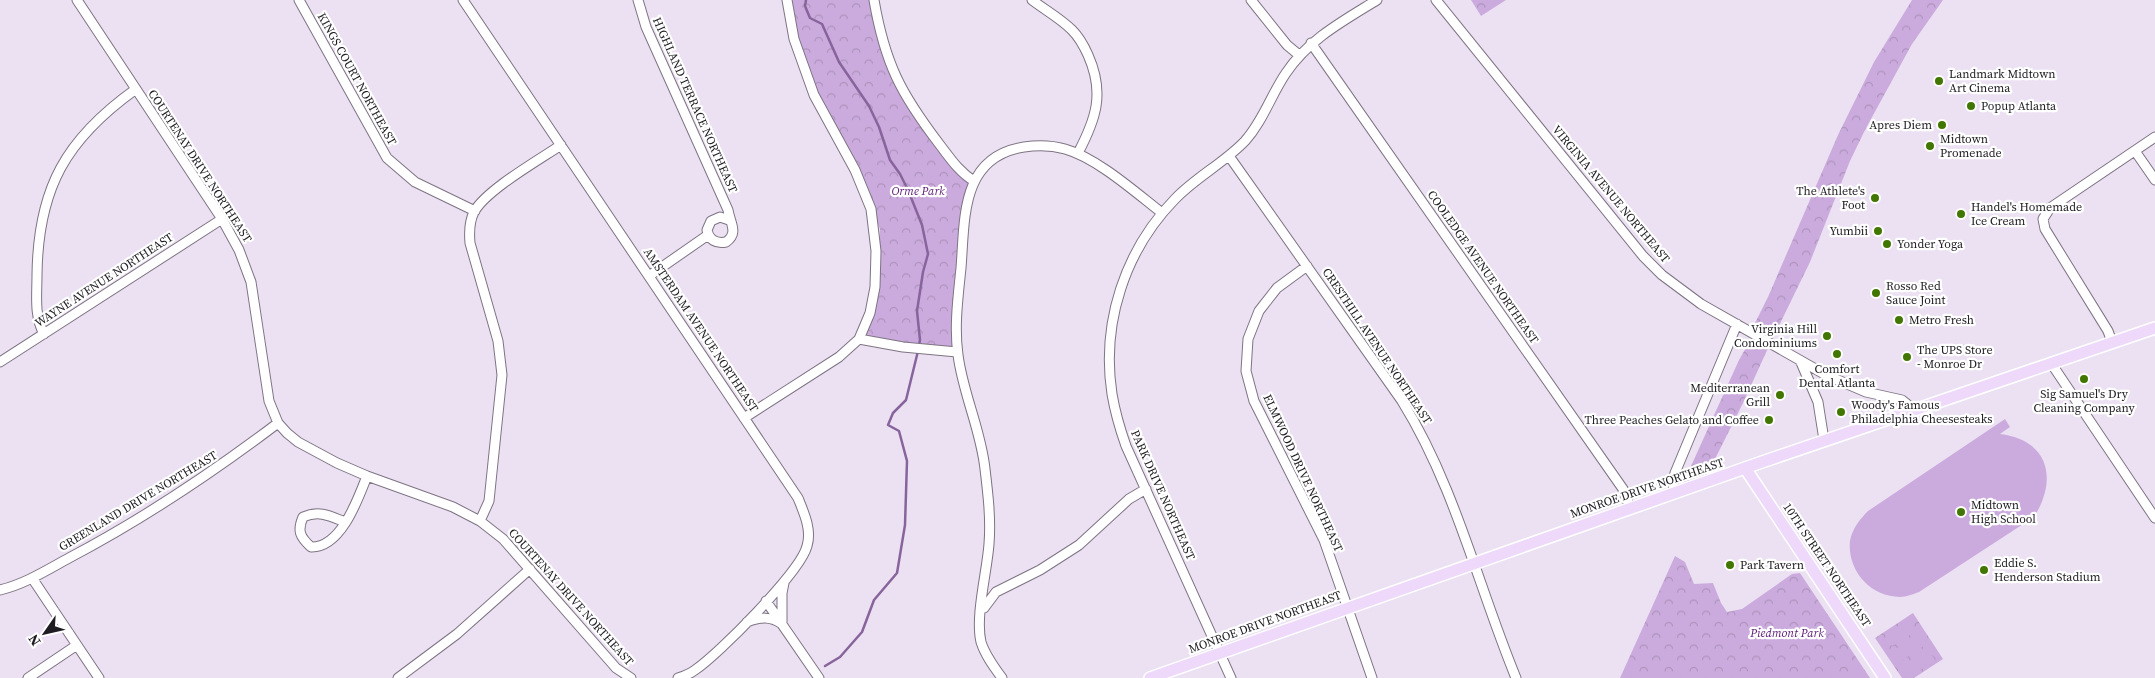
<svg xmlns="http://www.w3.org/2000/svg" width="2155" height="678" font-family="'Source Serif 4',serif">
<style>
.forest{fill:url(#forest-crowns)}
.pitch{fill:#cbabdd}
.lines{fill:none;stroke-linecap:round;stroke-linejoin:round}
.stream{stroke:#88649c;stroke-width:2.5}
.minor-casing{stroke:#7e7483;stroke-width:11}
.major-casing{stroke:#fff;stroke-width:14}
.minor{stroke:#fff;stroke-width:9}
.major{stroke:#eed9fa;stroke-width:11}
.poi-dot{fill:#417600;stroke:#fff;stroke-width:2}
.labels{text-anchor:middle;dominant-baseline:central;stroke-width:4.5;stroke-linejoin:round;paint-order:stroke}
.poi-label{font-size:12px;fill:#1e1b21;stroke:#fff;text-anchor:start}
.street-label{font-size:12px;fill:#1e1b21;stroke:#fff}
.park-label{font-size:12px;font-style:italic;fill:#5f207b;stroke:#fff}
</style>
<defs>
<pattern id="forest-crowns" width="20" height="18" patternUnits="userSpaceOnUse" patternTransform="scale(1.25)"><rect width="20" height="18" fill="#cbabdd"/><path d="M2 6a3 3 0 1 1 6 0M12 15a3 3 0 1 1 6 0" fill="none" stroke="#ae93bd"/></pattern>
</defs>
<rect width="100%" height="100%" fill="#ece1f2"/>
<!-- forest -->
<path class="forest" d="M791 0H874L893 66 924 124 970 174 959 350 861 338 878 297 880 229 852 161 804 67Z
M1471 0H1506L1481 16Z
M1912 0H1943L1912 44 1865 130 1850 161 1810 262 1771 342 1751 331 1768 297 1838 135 1874 62Z
M1752 337 1769 346 1743 403 1706 477 1682 486 1739 360Z
M1675 556 1685 562 1694 584 1713 583 1721 603 1727 612 1742 609 1792 574 1800 573 1870 678H1620Z
M1913 613 1943 659 1914 678H1902L1875 638Z"/>
<!-- pitch -->
<path class="pitch" d="M2005 419 2010 427 2000 434C2049 440 2058 479 2034 517L1919 592C1913 594 1906 597 1900 597 1870 597 1847 570 1850 541 1852 529 1860 519 1868 511Z
M1909 620 1916 631 1892 646 1885 636Z
M1919 635 1925 645 1901 661 1894 650Z
M1928 650 1935 660 1911 676 1904 666Z"/>
<g class="lines">
<!-- stream -->
<path class="stream" d="M806 0 805 6 810 18 822 24 839 62 869 106 879 127 890 160 900 174 908 190 922 225 928 254 923 272 917 311 920 340 919 345
M825 666 840 657 862 632 874 600 897 573 905 525 907 461 899 431 888 425 893 413 906 400 918 351"/>
<defs>
<path id="minor" d="M77 0 222 219 239 250 251 282 269 401 278 423 287 433 298 442 337 463 367 476 453 507 480 521 503 539 616 668 631 678
M299 0 387 158 415 182 475 211
M463 0 798 498C804 513 812 530 807 546 801 571 718 655 695 670 690 674 684 676 678 678
M638 0 646 27 728 210C730 223 739 233 726 242 716 244 709 240 707 230L711 221 720 217 729 220
M874 0C885 64 901 94 940 145 950 158 959 172 974 181
M1032 0C1045 10 1060 18 1072 30 1079 37 1084 46 1088 55 1105 93 1096 119 1078 153
M1251 0 1287 45 1299 55
M1436 0 1643 256 1662 275 1701 304 1826 375 1866 392 1902 400 1907 404 1910 410
M1311 43 1623 489 1630 508
M2135 151 2155 180
M1229 156 1402 401C1455 486 1478 586 1516 678
M1307 266 1277 288 1259 311 1248 339 1246 371 1254 401 1324 540 1372 678
M649 276 708 235
M44 334C34 316 37 295 37 275 38 188 66 139 136 89
M859 339 903 347 957 352
M2112 342 2108 331 2045 229 2043 219 2050 208 2155 137
M1800 360 1818 402 1824 440
M0 362 222 219
M2051 363 2155 518
M744 418 839 357 859 339 870 313 875 287 876 251 871 209 855 170 814 95 794 39 787 0
M1674 493 1673 482 1675 473 1737 324
M480 521 489 501 502 375 498 341 470 243C469 232 469 222 474 212 486 190 539 160 561 145
M345 522C330 516 319 510 303 517 297 531 300 537 311 547 341 548 358 499 367 476
M32 578 99 678
M0 590C25 584 47 570 69 558 143 519 212 473 278 423
M766 601 819 678
M984 608 996 592 1040 570 1079 545 1129 499 1146 489
M747 622C760 617 770 616 782 624
M782 624V593L784 583
M28 678 77 645
M398 678 457 634 530 569
M1002 678C994 667 985 655 981 642 975 616 987 572 989 544 991 519 988 494 985 469 981 430 963 394 958 355 954 327 958 297 961 268 965 219 960 157 1024 147 1037 145 1051 145 1065 149 1097 158 1135 192 1162 213
M1231 678 1126 446C1120 429 1115 412 1112 394 1101 323 1125 250 1175 199 1196 177 1224 163 1245 141 1263 121 1271 95 1286 73 1309 39 1343 21 1377 0"/>
<path id="major" d="M1745 468 1885 678
M1150 678 1762 462 2155 328"/>
</defs>
<!-- minor casing -->
<use href="#minor" class="minor-casing"/>
<!-- major casing -->
<use href="#major" class="major-casing"/>
<!-- minor -->
<use href="#minor" class="minor"/>
<!-- major -->
<use href="#major" class="major"/>
</g>
<!-- markers -->
<g class="poi-dot">
<circle cx="1939" cy="81" r="5"/>
<circle cx="1971" cy="106" r="5"/>
<circle cx="1942" cy="125" r="5"/>
<circle cx="1930" cy="146" r="5"/>
<circle cx="1875" cy="198" r="5"/>
<circle cx="1961" cy="214" r="5"/>
<circle cx="1878" cy="231" r="5"/>
<circle cx="1887" cy="244" r="5"/>
<circle cx="1876" cy="293" r="5"/>
<circle cx="1899" cy="320" r="5"/>
<circle cx="1827" cy="336" r="5"/>
<circle cx="1837" cy="354" r="5"/>
<circle cx="1907" cy="357" r="5"/>
<circle cx="2084" cy="379" r="5"/>
<circle cx="1780" cy="395" r="5"/>
<circle cx="1841" cy="412" r="5"/>
<circle cx="1769" cy="420" r="5"/>
<circle cx="1961" cy="512" r="5"/>
<circle cx="1730" cy="565" r="5"/>
<circle cx="1984" cy="570" r="5"/>
</g>
<g class="labels">
<!-- poi labels -->
<g class="poi-label">
<text x="1949" y="74">Landmark Midtown<tspan x="1949" dy="14">Art Cinema</tspan></text>
<text x="1981" y="106">Popup Atlanta</text>
<text x="1932" y="125" text-anchor="end">Apres Diem</text>
<text x="1940" y="139">Midtown<tspan x="1940" dy="14">Promenade</tspan></text>
<text x="1865" y="191" text-anchor="end">The Athlete's<tspan x="1865" dy="14">Foot</tspan></text>
<text x="1971" y="207">Handel's Homemade<tspan x="1971" dy="14">Ice Cream</tspan></text>
<text x="1868" y="231" text-anchor="end">Yumbii</text>
<text x="1897" y="244">Yonder Yoga</text>
<text x="1886" y="286">Rosso Red<tspan x="1886" dy="14">Sauce Joint</tspan></text>
<text x="1909" y="320">Metro Fresh</text>
<text x="1817" y="329" text-anchor="end">Virginia Hill<tspan x="1817" dy="14">Condominiums</tspan></text>
<text x="1917" y="350">The UPS Store<tspan x="1917" dy="14">- Monroe Dr</tspan></text>
<text x="1837" y="369" text-anchor="middle">Comfort<tspan x="1837" dy="14">Dental Atlanta</tspan></text>
<text x="1770" y="388" text-anchor="end">Mediterranean<tspan x="1770" dy="14">Grill</tspan></text>
<text x="2084" y="394" text-anchor="middle">Sig Samuel's Dry<tspan x="2084" dy="14">Cleaning Company</tspan></text>
<text x="1851" y="405">Woody's Famous<tspan x="1851" dy="14">Philadelphia Cheesesteaks</tspan></text>
<text x="1759" y="420" text-anchor="end">Three Peaches Gelato and Coffee</text>
<text x="1971" y="505">Midtown<tspan x="1971" dy="14">High School</tspan></text>
<text x="1994" y="563">Eddie S.<tspan x="1994" dy="14">Henderson Stadium</tspan></text>
<text x="1740" y="565">Park Tavern</text>
</g>
<!-- street labels -->
<g class="street-label">
<text transform="translate(357 79) rotate(61)">KINGS COURT NORTHEAST</text>
<text transform="translate(695 105) rotate(66)">HIGHLAND TERRACE NORTHEAST</text>
<text transform="translate(200 166) rotate(57)">COURTENAY DRIVE NORTHEAST</text>
<text transform="translate(1611 194) rotate(50)">VIRGINIA AVENUE NORTHEAST</text>
<text transform="translate(1483 267) rotate(55)">COOLEDGE AVENUE NORTHEAST</text>
<text transform="translate(104 280) rotate(-33)">WAYNE AVENUE NORTHEAST</text>
<text transform="translate(701 330) rotate(56)">AMSTERDAM AVENUE NORTHEAST</text>
<text transform="translate(1377 346) rotate(56)">CRESTHILL AVENUE NORTHEAST</text>
<text transform="translate(1303 473) rotate(65)">ELMWOOD DRIVE NORTHEAST</text>
<text transform="translate(1647 488) rotate(-19)">MONROE DRIVE NORTHEAST</text>
<text transform="translate(1163 495) rotate(66)">PARK DRIVE NORTHEAST</text>
<text transform="translate(138 501) rotate(-31)">GREENLAND DRIVE NORTHEAST</text>
<text transform="translate(1827 565) rotate(56)">10TH STREET NORTHEAST</text>
<text transform="translate(571 597) rotate(48)">COURTENAY DRIVE NORTHEAST</text>
<text transform="translate(1265 622) rotate(-20)">MONROE DRIVE NORTHEAST</text>
</g>
<!-- park labels -->
<g class="park-label">
<text x="918" y="191">Orme Park</text>
<text x="1787" y="633">Piedmont Park</text>
</g>
</g>
<!-- north arrow -->
<g transform="translate(45 633) rotate(236)" stroke="#ffffff" stroke-width="4" paint-order="stroke">
<path d="M0-4L9 19L0 12L-9 19Z" fill="#1e1b21"/>
<text y="-8" font-size="14" font-weight="bold" text-anchor="middle" fill="#1e1b21">N</text>
</g>
</svg>
